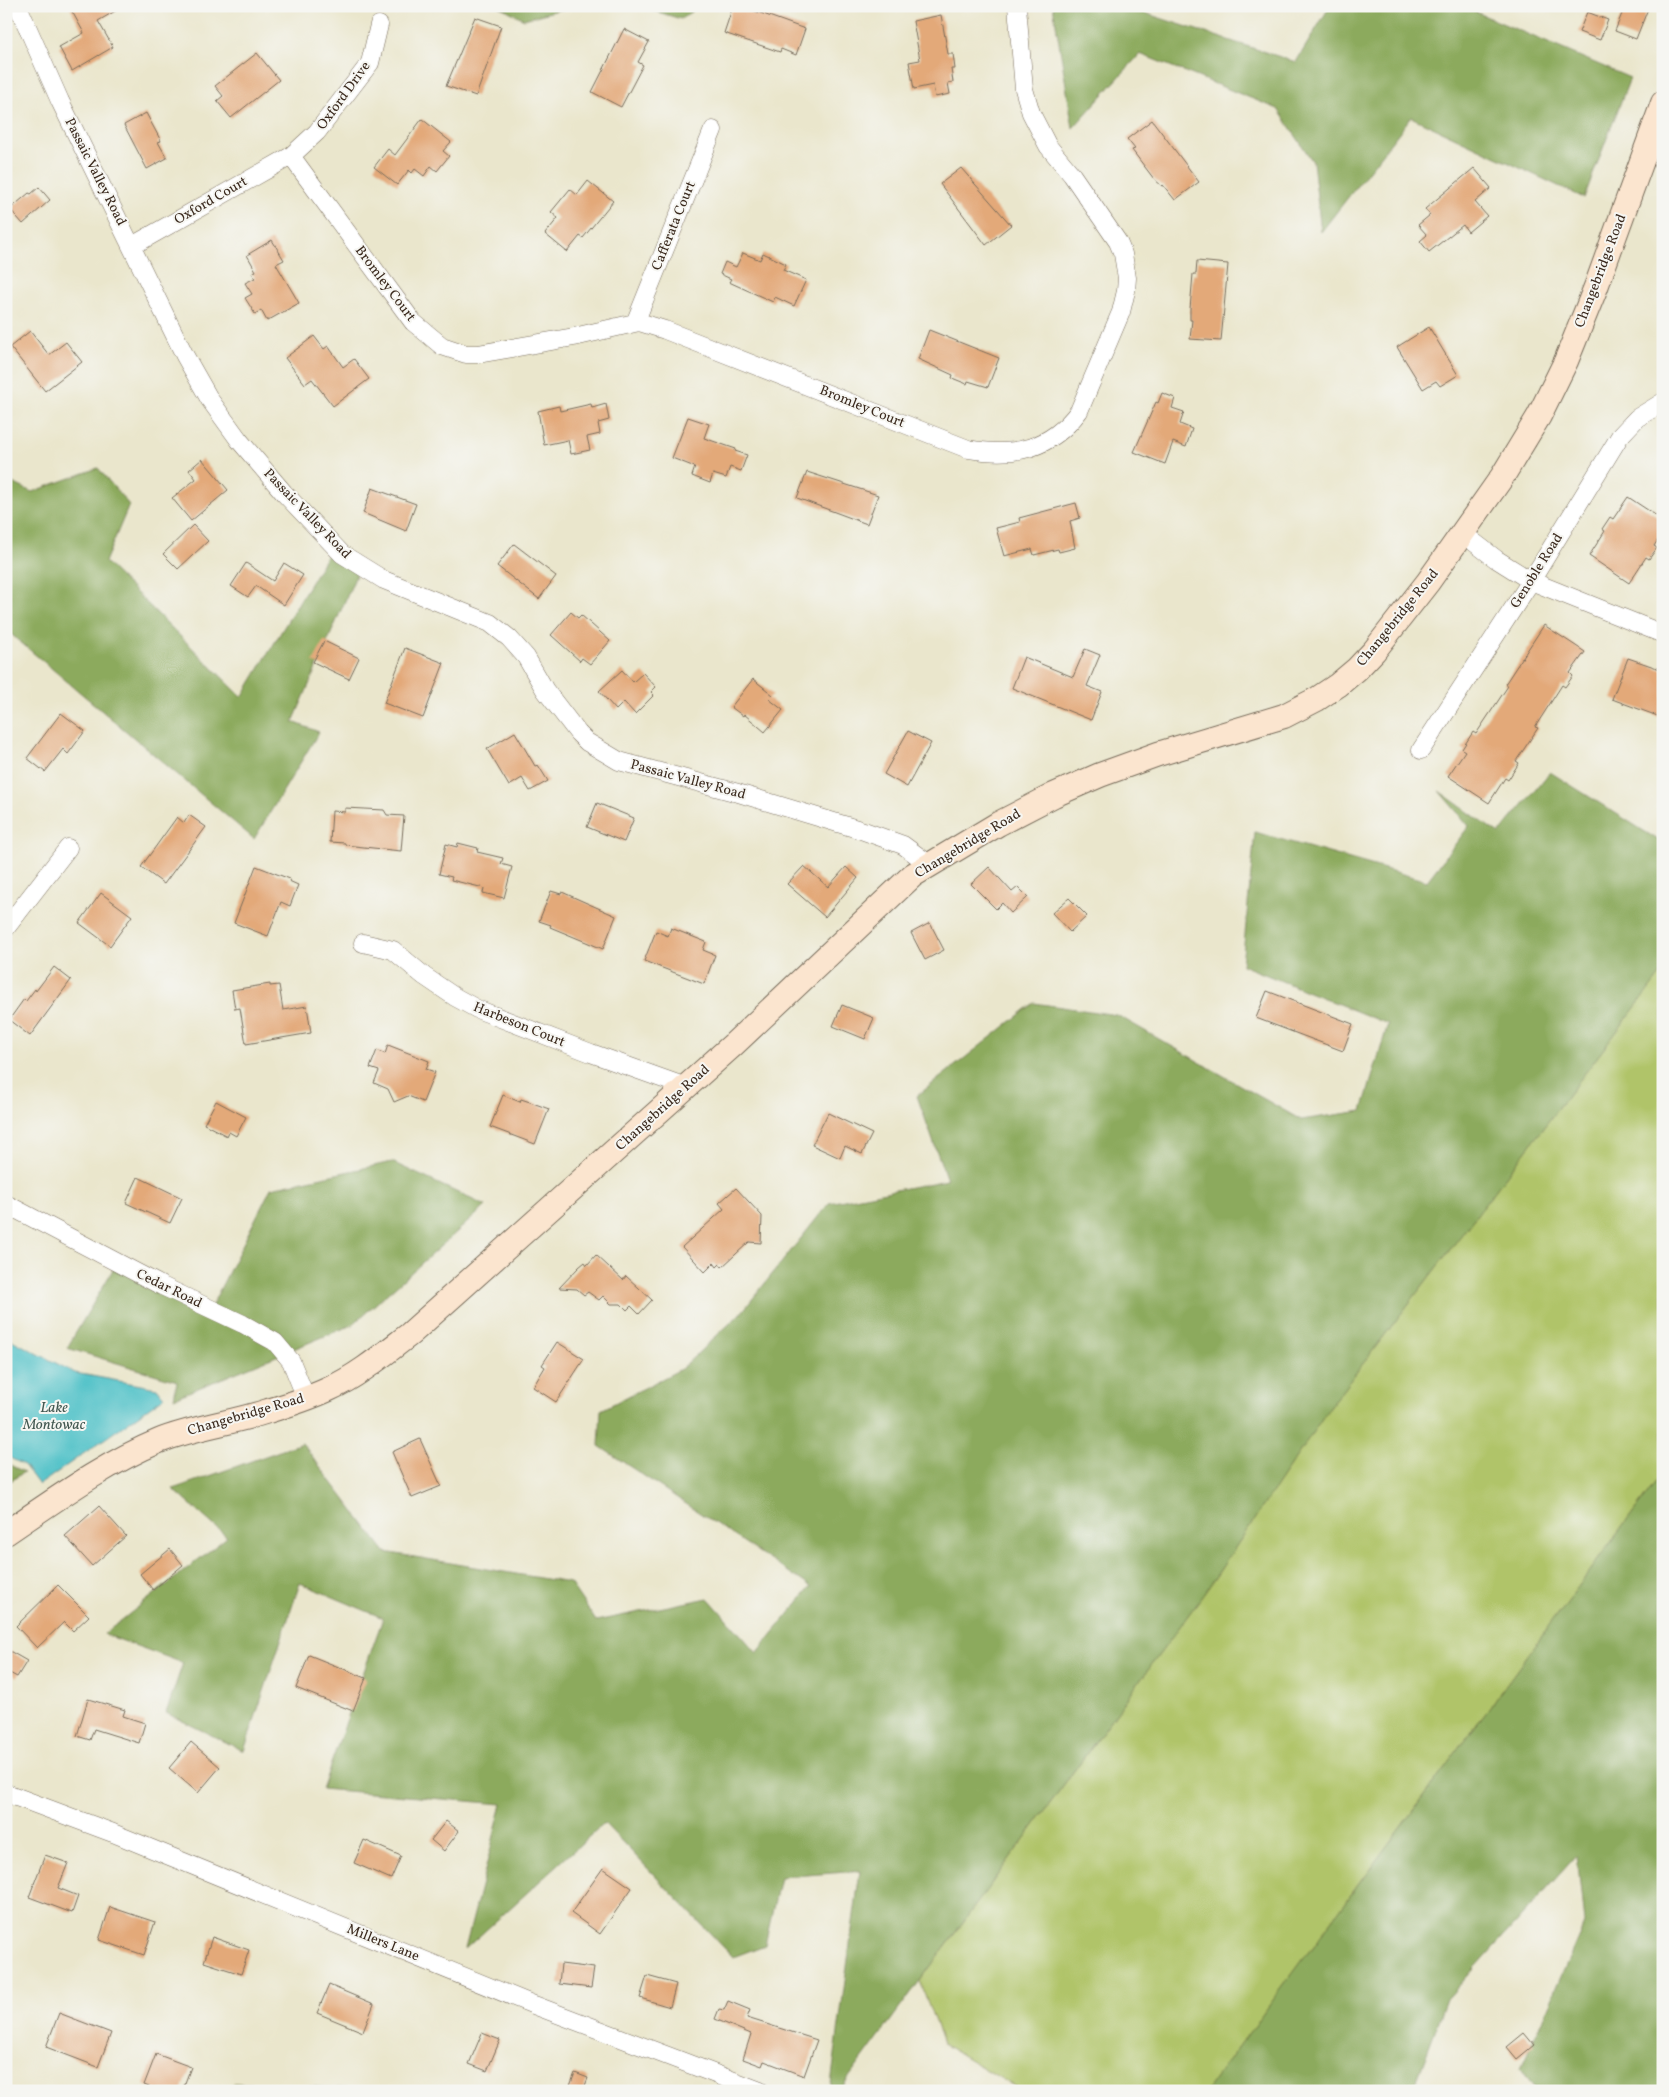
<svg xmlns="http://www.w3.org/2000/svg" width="1669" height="2097" font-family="Vollkorn,serif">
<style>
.green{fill:#b0c469;stroke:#767744}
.forest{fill:#8caa5d;stroke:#646a3e}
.water{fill:#55c3c9;stroke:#487674}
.building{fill:#e3a979}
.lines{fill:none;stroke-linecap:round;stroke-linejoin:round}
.minor-casing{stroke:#786c5b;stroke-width:19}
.secondary-casing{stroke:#786c5b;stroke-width:26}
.minor{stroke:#fff;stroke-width:18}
.secondary{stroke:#fbe5cf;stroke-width:24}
.labels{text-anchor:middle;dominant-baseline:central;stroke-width:4;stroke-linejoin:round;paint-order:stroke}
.street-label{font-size:14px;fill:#3b2a1e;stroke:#f6f6f2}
.water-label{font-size:15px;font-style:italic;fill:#435851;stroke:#f6f6f2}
</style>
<rect width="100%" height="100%" fill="#f6f6f2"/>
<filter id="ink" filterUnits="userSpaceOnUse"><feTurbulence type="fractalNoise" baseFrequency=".02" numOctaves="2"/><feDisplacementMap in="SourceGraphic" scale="10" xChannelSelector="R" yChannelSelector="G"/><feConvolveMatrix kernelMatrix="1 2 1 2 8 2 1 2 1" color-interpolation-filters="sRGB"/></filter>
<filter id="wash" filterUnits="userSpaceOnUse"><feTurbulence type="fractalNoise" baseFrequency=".0096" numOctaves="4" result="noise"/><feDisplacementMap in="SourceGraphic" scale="20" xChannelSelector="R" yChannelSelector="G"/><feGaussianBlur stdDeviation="1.12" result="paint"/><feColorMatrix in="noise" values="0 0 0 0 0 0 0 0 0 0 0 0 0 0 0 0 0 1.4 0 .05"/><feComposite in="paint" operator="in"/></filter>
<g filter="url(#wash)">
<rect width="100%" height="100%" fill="#eae6cc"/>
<!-- green -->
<path class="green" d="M1663 971V1472L1206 2091H1022L943 2044 920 1981 1208 1588 1329 1408Z
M234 2083 354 2089 352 2091H229Z"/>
<!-- forest -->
<path class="forest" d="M499 6H573L524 19Z
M638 6H699L681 19Z
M1053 6H1132V9L1296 62 1330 6H1462L1630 78 1584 198 1411 117 1321 232 1313 162 1278 109 1140 54 1073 128Z
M98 468 129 505 105 562 242 697 332 547 360 566 293 722 319 732 254 839 6 630V480L32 492Z
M1550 772 1663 843V971L1329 1408 1208 1588 839 2091H830L860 1871 780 1877 765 1945 733 1957 604 1823 465 1949 502 1804 322 1789 383 1618 300 1583 244 1751 166 1713 183 1663 104 1634 227 1537 173 1489 302 1443 385 1552 570 1583 596 1621 708 1598 757 1653 811 1587 599 1446 601 1410 681 1369 742 1312 829 1203 947 1180 917 1096 1034 1003 1117 1015 1301 1120 1362 1111 1388 1024 1242 965 1255 832 1427 881 1469 826 1439 791 1499 834Z
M392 1162 486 1206 352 1325 174 1398 177 1381 67 1348 115 1266 207 1315 271 1188Z
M6 1463 24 1472 6 1484Z
M1663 1472V2091H1536L1521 2068 1584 1924 1577 1855 1447 1999 1413 2091H1206Z"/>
<!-- water -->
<path class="water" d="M6 1337 75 1373 157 1388 164 1397 39 1485 24 1465 6 1456Z"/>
<g id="blocks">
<!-- building -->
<path class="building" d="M69 6H124L98 21 113 47 72 71 59 47 84 33Z
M733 6H741L805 29 796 55 781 49 780 52 724 33Z
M1625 6H1649L1636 39 1615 31Z
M1587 12 1608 20 1600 40 1579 32Z
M941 15 948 54H953L955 69H951L953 82 948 83 950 94 935 97 933 85 914 89 909 62 920 60 913 21Z
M475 17 501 26 476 96 446 86Z
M624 29 649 42 638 62 643 65 621 107 592 92Z
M257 53 279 80 231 118 217 101 223 96 215 86Z
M146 113 161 141 158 142 167 158 147 169 124 125Z
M422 119 451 142 443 151 449 156 437 171 431 166 424 176 415 169 412 173 409 170 397 185 374 167 388 149 395 155Z
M1152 120 1199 182 1175 200 1163 185 1162 186 1154 179 1132 150 1135 149 1127 139Z
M961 168 1011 225 986 245 940 184Z
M1474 168 1491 188 1475 202 1487 216 1468 232 1463 225 1429 252 1420 241 1427 235 1418 225 1430 215 1425 209Z
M588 181 613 201 583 238 580 236 567 252 545 234 558 218 551 212 570 189 577 195Z
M39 187 50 200 23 224 10 209 29 193 31 194Z
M272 240 284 260 276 264 299 303 267 321 261 310 255 314 245 298 252 294 245 283 255 278 252 273 256 271 247 255Z
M743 253 760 260 763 253 786 264 783 270 806 280 794 306 775 297 773 302 729 282 731 279 720 274 725 262 736 267Z
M1197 261 1228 264 1221 341 1190 339 1192 320H1190V309L1193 274H1196Z
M1429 327 1458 375 1440 386 1436 381 1423 389 1397 347Z
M929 330 999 358 988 387 968 381 967 384 952 378 953 375 918 359Z
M30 331 49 355 66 342 82 362 45 391 10 347Z
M314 336 324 349 328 346 343 367 354 359 369 379 333 406 312 379 305 384 285 358Z
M1162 393 1175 398 1172 408 1184 412 1180 424 1192 429 1186 447 1173 442 1165 464 1134 452 1156 402 1158 403Z
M591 404 592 408 606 404 609 420 598 423 600 434 587 437 590 450 571 454 568 440 544 445 538 411 559 406 560 411Z
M688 417 709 424 704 438 736 449 735 451 747 455 741 471 730 467 726 478 713 474 710 483 692 476 695 467 672 458Z
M202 459 228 490 191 521 172 498 196 479 189 470Z
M807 472 878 495 867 524 797 498Z
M372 488 416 504 406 531 363 513Z
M1628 497 1663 520V532L1654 546 1657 548 1649 559 1646 557 1629 583 1589 556 1605 531 1602 529 1610 517 1613 519Z
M1076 503 1080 518 1070 521 1075 548 1059 552 1058 549 1034 555 1032 549 1004 556 996 528 1020 522 1019 518Z
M193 525 208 541 178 569 163 554Z
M514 544 556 576 539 599 497 566Z
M246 563 273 581 284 563 303 575 284 605 256 586 248 597 231 586Z
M571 612 578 618 581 615 610 641 590 664 582 658 580 661 551 635Z
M1544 625 1585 652 1570 673 1573 676 1565 687 1562 685 1535 727 1538 728 1516 761 1519 763 1508 780 1505 778 1489 803 1448 776 1465 751 1462 749 1473 732 1476 734 1508 686 1505 684Z
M324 641 359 658 349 679 313 662Z
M405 648 444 663 423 718 384 703Z
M1085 649 1100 655 1087 686 1102 692 1091 720 1012 688 1024 657 1073 677Z
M1628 658 1663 670V718L1612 699Z
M622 670 633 682 643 673 656 687 651 692 654 695 635 714 624 702 616 710 599 691Z
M753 679 773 695 769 699 783 710 765 732 744 714 743 716 731 707Z
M61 713 85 731 68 754 63 749 45 772 27 758Z
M908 731 931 743 907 787 884 774Z
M515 732 535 766 538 765 548 781 530 791 522 778 509 786 487 749Z
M597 803 634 818 624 842 587 827Z
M345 808 384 810 387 815 404 816 401 851 345 845V843L330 842 332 811 345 812Z
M189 815 206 827 164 884 141 867 177 817 184 823Z
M458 843 478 848 477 852 503 858 501 864 512 867 504 898 483 893 484 888 451 880 452 877 439 874 446 844 457 847Z
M256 866 290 879 289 881 298 885 290 906 281 902 268 936 234 923Z
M804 866 828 887 846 867 858 878 825 917 787 884Z
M989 867 1012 892 1018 887 1028 897 1011 913 1002 903 996 909 971 884Z
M551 891 561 894 562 892 616 916 603 949 550 927 551 925 539 921Z
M101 893 132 916 110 946 79 923Z
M1069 898 1087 916 1070 932 1052 913Z
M930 923 944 950 925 960 911 933Z
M671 928 706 942 703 950 715 955 704 984 644 961 656 931 668 936Z
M54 967 71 980 30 1036 9 1020 24 999 26 1001 35 989 36 991Z
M270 984V986L279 985 283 1010 307 1006 311 1033 246 1044 240 1008 235 1009 232 990Z
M1267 991 1353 1024 1343 1051 1256 1018Z
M842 1005 874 1018 865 1039 833 1026Z
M388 1045 429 1061 426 1069 435 1072 423 1102 408 1096 394 1102 388 1089 374 1083 379 1071 370 1068 377 1050 385 1054Z
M503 1095 520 1102 521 1099 530 1102 549 1109 535 1144 490 1127Z
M216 1101 246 1117 236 1136 229 1132 227 1136 204 1124Z
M828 1113 872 1134 862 1154 845 1146 840 1158 812 1145Z
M138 1177 182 1198 170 1223 126 1203Z
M736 1188 762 1216 761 1243 749 1242 722 1267 720 1264 717 1267 714 1263 705 1272 682 1247 724 1209 719 1203Z
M596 1255 623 1280 626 1276 652 1300 639 1314 631 1306 627 1310 621 1304H611L603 1296 599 1300 588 1292 584 1295 577 1289 559 1288 579 1267 585 1262 587 1265Z
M557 1342 584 1359 556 1402 533 1387 545 1367 542 1365Z
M420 1439 441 1486 412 1498 392 1452Z
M99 1506 126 1536 92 1566 65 1536Z
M170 1549 183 1565 153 1590 140 1574Z
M58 1585 89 1616 73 1631 64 1622 37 1648 16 1626Z
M6 1649 27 1661 17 1677 6 1671Z
M309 1655 366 1678 353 1711 296 1688Z
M88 1699 125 1710 123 1716 145 1723 139 1743 94 1729 90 1740 77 1736Z
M191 1742 220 1767 198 1793 169 1768Z
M446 1821 459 1831 444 1851 431 1840Z
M364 1840 401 1856 391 1879 354 1863Z
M45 1855 68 1863 58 1888 78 1896 72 1913 29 1897Z
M603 1868 632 1888 600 1934 571 1913Z
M110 1907 155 1922 144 1955 99 1940Z
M212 1937 249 1950 241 1974 204 1962Z
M561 1964 594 1968 591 1988 559 1984Z
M647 1976 676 1984 670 2007 640 1998Z
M329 1985 374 2004 363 2032 317 2013Z
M728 2001 750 2010 747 2018 817 2040 804 2076 764 2061 762 2066 743 2059 751 2034 715 2019 719 2009 724 2010Z
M59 2013 111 2033 98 2067 46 2047Z
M482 2033 500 2040 487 2071 469 2064Z
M1524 2033 1534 2045 1517 2059 1507 2047Z
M156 2054 191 2067 182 2091H159L144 2085Z
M575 2073 588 2078 583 2091H568Z"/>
</g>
</g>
<g filter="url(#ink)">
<use href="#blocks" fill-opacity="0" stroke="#786c5b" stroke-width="1"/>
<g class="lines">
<defs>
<path id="minor" d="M18 6 60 101 185 356 210 400 239 440 284 493 342 554 384 580 490 623 509 638 526 657 545 690 578 733 587 742 619 761 738 793 864 831 903 845 930 865
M291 156 413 322 442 346 466 354H478L574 337 639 322 665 330 968 449C1014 457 1050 450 1079 411L1121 312 1126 291 1127 278 1123 254 1118 242 1072 175 1048 146 1031 113 1024 89 1017 6
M132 246 291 156 317 132 370 63 379 25
M635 323 713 130
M1462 533 1496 559 1531 581 1663 634
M1421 750 1531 581 1620 436 1637 418 1663 402
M6 928 68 848
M363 943 393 950 424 976 455 997 477 1009 591 1053 686 1087
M6 1204 162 1286 243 1324 275 1342 291 1361 306 1398
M6 1793 113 1833 534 2005 760 2091"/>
<path id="secondary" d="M6 1533C55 1500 104 1464 159 1441 194 1427 232 1423 268 1411 288 1405 310 1398 329 1389 358 1376 384 1354 410 1334L734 1044 913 875 998 824 1054 795 1100 775 1158 754 1284 716 1317 699 1338 685 1357 669 1374 651 1428 582 1502 477 1539 416 1566 361 1596 287 1663 103"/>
</defs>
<!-- minor casing -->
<use href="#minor" class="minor-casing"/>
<!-- secondary casing -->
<use href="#secondary" class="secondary-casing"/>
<!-- minor -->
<use href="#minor" class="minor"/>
<!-- secondary -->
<use href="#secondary" class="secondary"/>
</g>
</g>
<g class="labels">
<!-- street labels -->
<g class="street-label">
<text transform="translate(344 96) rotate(-54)">Oxford Drive</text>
<text transform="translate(95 172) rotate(63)">Passaic Valley Road</text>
<text transform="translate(211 201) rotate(-30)">Oxford Court</text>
<text transform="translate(674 226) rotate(-68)">Cafferata Court</text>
<text transform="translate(1601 271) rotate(-69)">Changebridge Road</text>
<text transform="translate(385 284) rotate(53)">Bromley Court</text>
<text transform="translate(862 407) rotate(22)">Bromley Court</text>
<text transform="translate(307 514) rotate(46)">Passaic Valley Road</text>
<text transform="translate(1537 571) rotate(-58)">Genoble Road</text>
<text transform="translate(1398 618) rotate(-51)">Changebridge Road</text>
<text transform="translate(688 780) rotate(15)">Passaic Valley Road</text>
<text transform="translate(968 844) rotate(-31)">Changebridge Road</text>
<text transform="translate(519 1025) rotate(22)">Harbeson Court</text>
<text transform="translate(663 1108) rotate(-42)">Changebridge Road</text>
<text transform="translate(169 1289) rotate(26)">Cedar Road</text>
<text transform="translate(246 1415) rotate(-16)">Changebridge Road</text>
<text transform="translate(383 1943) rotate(22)">Millers Lane</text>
</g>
<!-- water labels -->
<g class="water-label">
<text x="54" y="1408">Lake<tspan x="54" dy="17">Montowac</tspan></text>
</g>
</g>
<!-- margin -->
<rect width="1669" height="2097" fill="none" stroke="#f6f6f2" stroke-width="25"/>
</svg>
